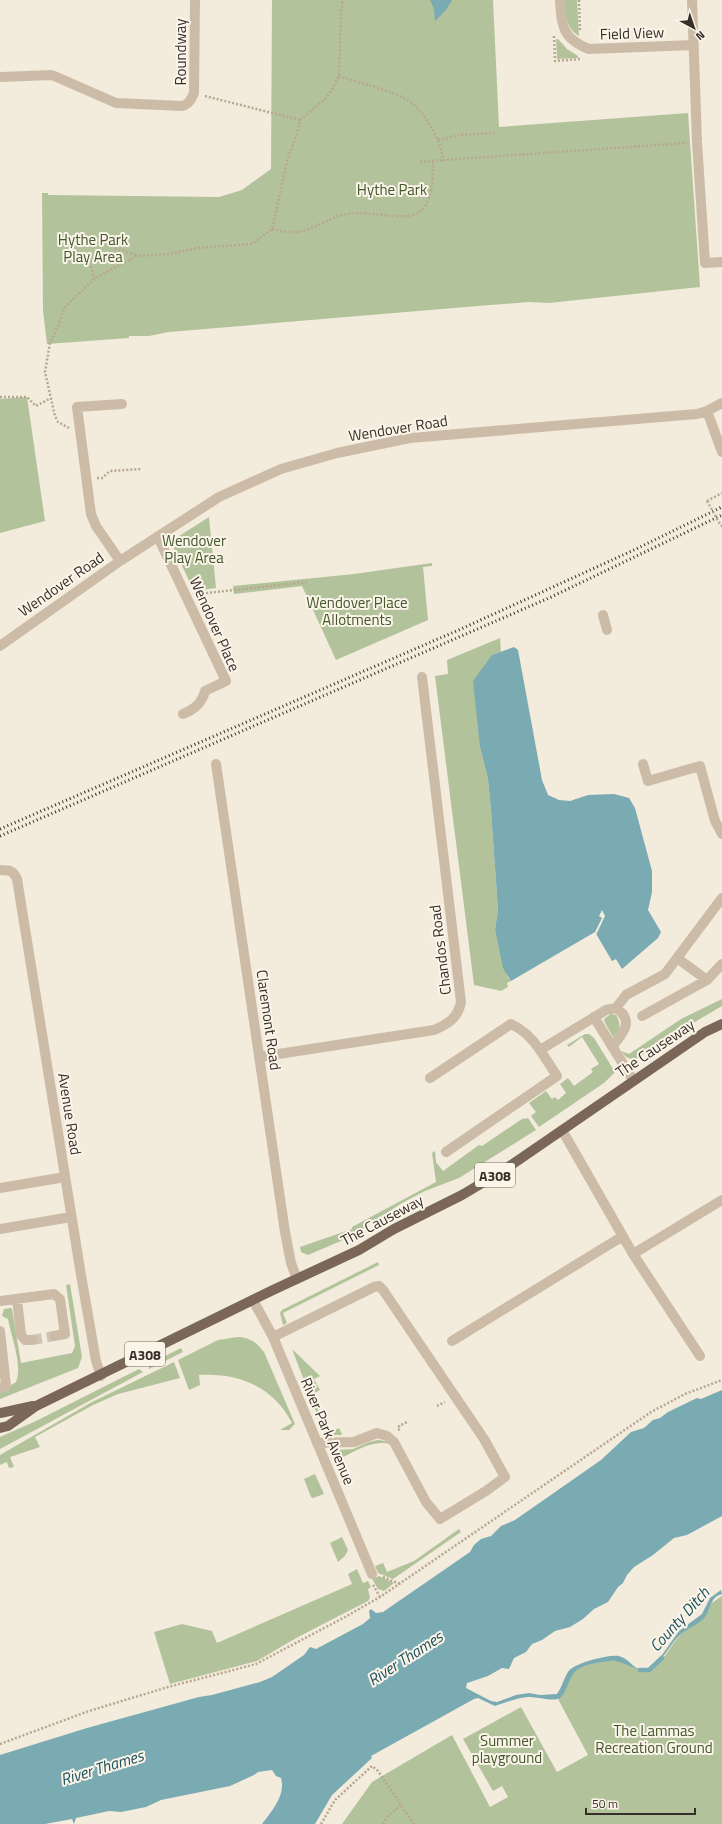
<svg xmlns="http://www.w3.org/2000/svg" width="722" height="1824" font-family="'Titillium Web',sans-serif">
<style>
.green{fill:#b2c39b}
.water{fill:#7aaab2}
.pier{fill:#f3ebdc}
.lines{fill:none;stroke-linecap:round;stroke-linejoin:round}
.stream{stroke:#7aaab2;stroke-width:4.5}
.minor-tunnel{stroke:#cec5b8;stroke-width:10;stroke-dasharray:10 5;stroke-linecap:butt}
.path{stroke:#b8a691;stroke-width:2.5;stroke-dasharray:2 2;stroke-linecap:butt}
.minor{stroke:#ccbca7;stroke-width:10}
.major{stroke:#7b6758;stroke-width:10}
.rail{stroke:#382f28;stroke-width:3;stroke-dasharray:1 3;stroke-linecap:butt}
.path-bridge{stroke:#b8a691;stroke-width:2.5;stroke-dasharray:2 2;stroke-linecap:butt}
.labels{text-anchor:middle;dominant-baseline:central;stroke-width:4;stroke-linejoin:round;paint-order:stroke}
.shield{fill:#faf4e9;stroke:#726a62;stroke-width:1}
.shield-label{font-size:14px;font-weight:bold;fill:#382f28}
.street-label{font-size:15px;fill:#382f28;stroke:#faf4e9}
.park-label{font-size:15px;fill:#43582b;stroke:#faf4e9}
.water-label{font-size:16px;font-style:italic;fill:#1c515c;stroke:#faf4e9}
</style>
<rect width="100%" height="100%" fill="#f3ebdc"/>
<!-- green -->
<path class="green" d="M272 0H493L499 127 688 113 700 287 549 303 529 302 478 306 169 332 149 336H129V338L47 344 43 311 42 193H48V195L219 197 242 190 271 169Z
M564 0H577L579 36C565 27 566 15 564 0Z
M556 39H558L567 49 578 56V58L557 59Z
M27 397 45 521 0 533V399Z
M209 517 216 588 194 591 174 549 176 538Z
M432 563V566L423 567 428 620 336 660 302 586 234 594 233 586 354 574Z
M500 638 501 652 492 655 480 747 488 779 491 811 498 910 495 929 508 977 511 981 507 983 508 987 501 991 474 985 435 676 448 674 447 660Z
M722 999V1006L676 1033 634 1060 626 1057 621 1051 629 1054 681 1019Z
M611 1014 616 1015C621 1024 621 1031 613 1037L604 1021 605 1018Z
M585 1034H589L594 1038 615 1072 604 1083 539 1127 531 1116 536 1112 529 1103 546 1091 552 1099 555 1097 558 1100 566 1093 560 1084 568 1078 574 1086 593 1072 591 1069 599 1064 582 1037 569 1047 567 1045Z
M528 1118 536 1130 459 1178 425 1191 402 1203 350 1237 308 1255 301 1252 300 1247 352 1229V1227L436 1182 432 1153 435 1151 436 1162 443 1171 479 1145 482 1146 522 1119Z
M378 1262 379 1265 283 1313 287 1323 283 1325 280 1313 282 1310Z
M70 1284 82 1357 78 1368 0 1399V1392L16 1382C23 1366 11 1336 8 1319L2 1316 4 1309 11 1308 12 1309 21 1363 72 1353 75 1346 66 1285Z
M237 1337C250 1337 257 1343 264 1352L295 1424 289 1430H280L292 1423C274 1387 238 1372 199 1375L200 1385 189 1390 178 1360 218 1340Z
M181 1348 183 1352 149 1369V1364Z
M292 1349 320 1376 314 1379 320 1390 311 1395 330 1432 339 1428 342 1434 341 1435H325Z
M174 1362 180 1378 118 1394 93 1405 35 1437 40 1447 10 1457 14 1467 9 1468 7 1462 0 1465V1455L92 1402Z
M139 1369 143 1372 0 1449V1437L36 1421Z
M378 1440 385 1441 394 1445C374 1438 358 1450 341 1458L338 1450 353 1449 369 1442Z
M315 1474 324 1494 313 1498 311 1497 304 1479Z
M459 1529 461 1532 393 1579 378 1573 375 1566 383 1563 387 1572 414 1561Z
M342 1537 348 1550 345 1556 338 1562 330 1543Z
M357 1569 363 1583 368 1581 371 1587 368 1589 370 1598 368 1601 298 1637 257 1661 170 1684 154 1632 182 1624 212 1631 217 1643 352 1584 348 1574Z
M379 1576 394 1583 384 1591 378 1589 372 1579Z
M722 1596V1824H342L372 1782 452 1735 490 1807 508 1797 502 1786 493 1791 463 1739 521 1707 557 1772 588 1755 558 1699C568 1691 566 1676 578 1669 589 1663 610 1658 622 1662 630 1664 639 1673 648 1670 663 1665 670 1645 681 1634 687 1628 696 1624 703 1618 707 1615 708 1610 710 1605 713 1601 718 1599 722 1596Z"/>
<!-- water -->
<path class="water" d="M430 0H452L446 10 435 21 434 9Z
M514 647 518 650 542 780 548 795 559 800 570 801 588 795 614 794 629 798 635 808 652 871V892L648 910 661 932 658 938 622 969 616 959 612 961 595 932 511 981 503 968 495 929 498 910 491 811 488 779 480 747 473 681 492 655Z
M722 1390V1516L687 1535 674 1538 653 1555 634 1567 627 1575 623 1583 618 1587 608 1602 594 1609 583 1619 570 1627 555 1631 542 1640 532 1644 526 1652 514 1658 509 1669 502 1668 488 1676 467 1683 466 1688 491 1701 497 1702 516 1695 529 1693 540 1695 557 1694C562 1687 563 1680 568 1672 573 1663 610 1654 619 1656 626 1658 630 1663 635 1667 638 1669 643 1669 647 1670L662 1655 679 1631 702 1614 710 1598 721 1590 722 1594C710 1597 711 1609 705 1617 699 1624 689 1628 682 1633 670 1643 664 1660 650 1669 639 1675 623 1659 610 1661 600 1662 585 1664 577 1670 568 1676 567 1696 558 1699 549 1701 539 1697 530 1697 520 1696 505 1703 495 1706L478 1698 474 1699 371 1756 372 1758 332 1795 315 1824H262C272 1811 286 1795 281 1778L276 1776 272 1770 258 1772 254 1775 230 1786 161 1800 146 1807 121 1812 109 1811 76 1818 74 1824 72 1819 45 1824H0V1755L87 1728 199 1697 212 1695 260 1682 272 1677 304 1655 310 1647 316 1649 363 1624 370 1618 369 1611 371 1609 376 1613 383 1612 470 1552 474 1545 481 1539 491 1536 501 1526 515 1520 601 1460 631 1432 644 1428 653 1420 660 1418 668 1412 697 1398 701 1399Z"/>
<!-- pier -->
<path class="pier" d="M602 910 605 916 596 935 595 932 602 918 599 916Z"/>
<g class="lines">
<!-- stream -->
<path class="stream" d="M640 1670H649L662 1658"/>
<!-- minor-tunnel -->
<path class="minor-tunnel" d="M32 1340 54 1336"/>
<!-- path -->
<path class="path" d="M579 0 580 31
M554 36 555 61 581 59
M339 76C360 83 386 89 406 99 423 108 442 141 443 160L687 143
M205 96 300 120
M438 140 460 135 495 133
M420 162 443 160
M272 229C296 235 303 232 325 222 330 220 336 216 342 215 392 205 434 246 433 161
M115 248 136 255
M91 266 94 279
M0 397H27L36 406 49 399
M69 428 58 422 55 416 45 372 50 343 58 326 64 308 94 279 136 256 169 254 197 248 252 244 272 229 288 157 297 134 300 120 325 99 333 88 339 76 341 13 343 0
M97 478H102L110 471 142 469
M707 501 722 493
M721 526H722
M198 594 307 582
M437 1406 445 1402
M398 1430 400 1429 399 1426 407 1422
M383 1577 400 1584
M373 1585 380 1597
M0 1744 89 1711 168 1687 256 1664 345 1617 380 1597 651 1412 685 1394 722 1380
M321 1824 335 1800 372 1766 378 1771 414 1824
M383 1824 388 1816 401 1805"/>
<!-- minor -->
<path class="minor" d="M560 0C561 26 563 39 589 49L694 45
M692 0 697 142 705 263 722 262
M0 77 52 75 116 103 182 106C189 104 191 100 194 93L195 0
M707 411 722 452
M158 537 226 681 205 691C202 703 195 709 183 714
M120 561 96 526 91 514 77 407 122 404
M603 615 607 630
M0 646 120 561 219 497 281 469 337 453 410 438 697 414 707 411 722 403
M216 764 285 1232 291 1263 297 1279
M643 764 648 781 700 766 715 821 722 834
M0 870C9 870 13 870 17 879L81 1275 96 1361 101 1376
M707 980 722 964
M642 1016 707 980 677 958
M594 1017 633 1080
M612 1047C623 1033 635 1021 616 1008
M259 1057 434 1030C448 1024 458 1018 461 1002L422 677
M430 1078 511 1024C524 1030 532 1038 540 1050L606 1010 616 1008 626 995 665 974 722 898
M562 1130 633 1254 700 1356
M446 1152 557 1076 540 1050
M0 1188 65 1177
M0 1229 71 1217
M633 1254 722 1200
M17 1299 21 1335 25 1340H32
M253 1300 273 1337 372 1574
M0 1301 54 1294 60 1299 65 1334 54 1336
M0 1331 6 1386 0 1388
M273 1337 374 1287 379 1286 383 1290 484 1439 505 1477 486 1491 440 1519 426 1502 394 1442 387 1436 377 1433 354 1442 317 1443
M452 1341 623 1236"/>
<!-- major -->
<path class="major" d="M0 1413 33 1406
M0 1428 8 1426 36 1406 273 1290 359 1250 394 1229 462 1195 504 1170 705 1032 722 1024"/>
<!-- rail -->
<path class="rail" d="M0 829 461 629 636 549 722 507
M0 836 549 598 722 515"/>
<!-- path-bridge -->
<path class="path-bridge" d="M707 501 721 526"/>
</g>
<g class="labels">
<!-- shield labels -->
<g class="shield">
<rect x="475" y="1163" width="40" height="24" rx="3"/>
<rect x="125" y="1342" width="40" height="24" rx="3"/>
</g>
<g class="shield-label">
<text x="495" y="1175">A308</text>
<text x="145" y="1354">A308</text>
</g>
<!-- street labels -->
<g class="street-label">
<text transform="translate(632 33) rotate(-2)">Field View</text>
<text transform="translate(180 52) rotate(-90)">Roundway</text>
<text transform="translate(398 428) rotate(-9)">Wendover Road</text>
<text transform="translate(61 584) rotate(-35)">Wendover Road</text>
<text transform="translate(215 624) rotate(66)">Wendover Place</text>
<text transform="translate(440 950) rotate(-97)">Chandos Road</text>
<text transform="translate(269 1020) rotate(82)">Claremont Road</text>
<text transform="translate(655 1048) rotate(-34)">The Causeway</text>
<text transform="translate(70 1114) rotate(81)">Avenue Road</text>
<text transform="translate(382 1220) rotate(-28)">The Causeway</text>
<text transform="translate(328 1431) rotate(67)">River Park Avenue</text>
</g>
<!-- park labels -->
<g class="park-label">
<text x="392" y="189">Hythe Park</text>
<text x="93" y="239">Hythe Park<tspan x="93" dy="17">Play Area</tspan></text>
<text x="194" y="540">Wendover<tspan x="194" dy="17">Play Area</tspan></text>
<text x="357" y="602">Wendover Place<tspan x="357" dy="17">Allotments</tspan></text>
<text x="654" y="1730">The Lammas<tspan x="654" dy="17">Recreation Ground</tspan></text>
<text x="507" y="1740">Summer<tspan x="507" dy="17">playground</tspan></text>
</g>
<!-- water labels -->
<g class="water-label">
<text transform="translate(679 1619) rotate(-48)">County Ditch</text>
<text transform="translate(405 1658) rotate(-33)">River Thames</text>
<text transform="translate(102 1767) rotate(-17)">River Thames</text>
</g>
</g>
<!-- north arrow -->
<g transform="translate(694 28) rotate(140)" stroke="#faf4e9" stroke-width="3" paint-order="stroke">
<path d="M0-3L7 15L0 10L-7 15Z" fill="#382f28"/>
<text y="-6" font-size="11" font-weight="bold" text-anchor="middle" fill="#382f28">N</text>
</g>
<!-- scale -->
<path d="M586 1808v6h109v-6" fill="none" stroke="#382f28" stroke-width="2"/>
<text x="592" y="1808" font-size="12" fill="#382f28" stroke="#faf4e9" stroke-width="3" paint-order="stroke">50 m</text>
</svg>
